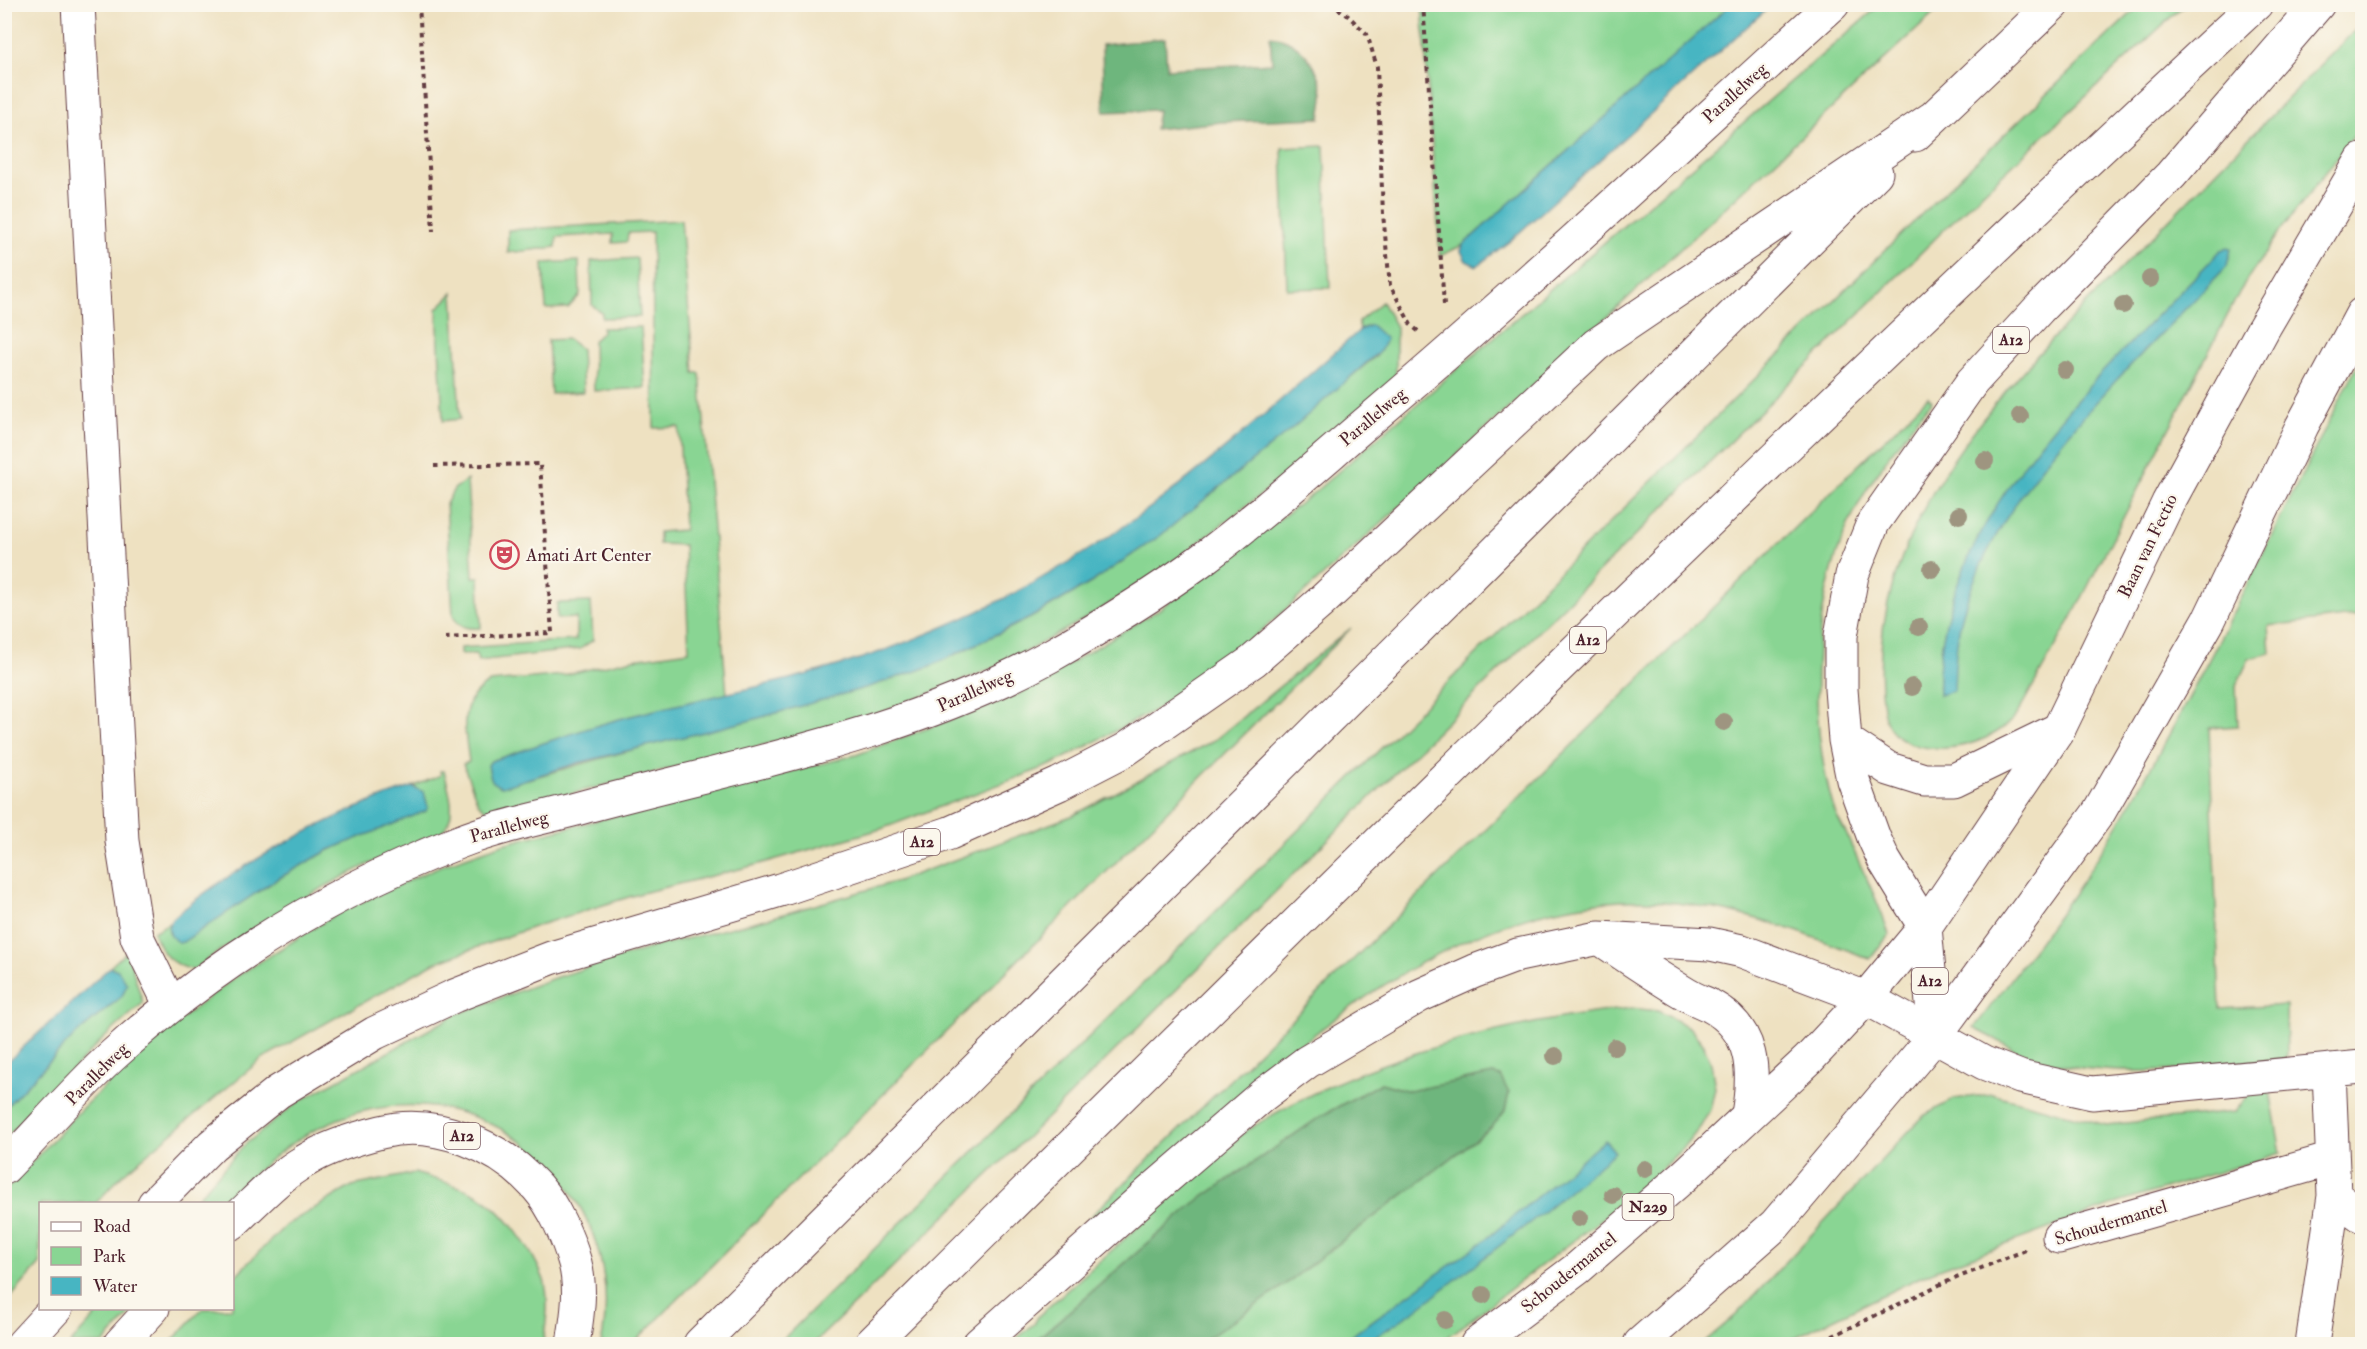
<svg xmlns="http://www.w3.org/2000/svg" width="2367" height="1349" font-family="'IM FELL Double Pica',serif">
<style>
.green{fill:#89d593;stroke:#6a7a5f;stroke-width:1.5}
.forest{fill:#6eb67d;stroke:#5c6a54;stroke-width:1.5}
.water{fill:#47b5c2;stroke:#486a76;stroke-width:1.5}
.lines{fill:none;stroke-linecap:round;stroke-linejoin:round}
.minor-casing{stroke:#633c42;stroke-width:35}
.major-casing{stroke:#633c42;stroke-width:35}
.highway-casing{stroke:#633c42;stroke-width:35}
.path{stroke:#633c42;stroke-width:4;stroke-dasharray:4.5 4.5;stroke-linecap:butt}
.minor{stroke:#fff;stroke-width:33}
.major{stroke:#fff;stroke-width:33}
.highway{stroke:#fff;stroke-width:33}
.tree{fill:#9e9580}
.labels{text-anchor:middle;dominant-baseline:central;stroke-width:4.5;stroke-linejoin:round;paint-order:stroke}
.shield{fill:#fbf7ec;stroke:#7f6065;stroke-width:1.5}
.shield-label{font-size:16px;font-weight:bold;fill:#4a1f2b}
.street-label{font-size:18px;fill:#4a1f2b;stroke:#fbf7ec}
.poi-label{font-size:18px;fill:#4a1f2b;stroke:#fbf7ec;text-anchor:start}
</style>
<rect width="100%" height="100%" fill="#fbf7ec"/>
<filter id="ink" filterUnits="userSpaceOnUse"><feTurbulence type="fractalNoise" baseFrequency=".0167" numOctaves="2"/><feDisplacementMap in="SourceGraphic" scale="12" xChannelSelector="R" yChannelSelector="G"/><feConvolveMatrix kernelMatrix="1 2 1 2 8 2 1 2 1" color-interpolation-filters="sRGB"/></filter>
<filter id="wash" filterUnits="userSpaceOnUse"><feTurbulence type="fractalNoise" baseFrequency=".008" numOctaves="4" result="noise"/><feDisplacementMap in="SourceGraphic" scale="24" xChannelSelector="R" yChannelSelector="G"/><feGaussianBlur stdDeviation="1.35" result="paint"/><feColorMatrix in="noise" values="0 0 0 0 0 0 0 0 0 0 0 0 0 0 0 0 0 1.4 0 .05"/><feComposite in="paint" operator="in"/></filter>
<g filter="url(#wash)">
<rect width="100%" height="100%" fill="#eee1c1"/>
<!-- green -->
<path class="green" d="M1422 5H1731L1463 245 1440 256Z
M1880 5H1943L1533 386 1274 620 1185 694 1051 765 881 829 756 865 642 893 539 925 434 963 263 1058 124 1173 96 1203 40 1204V1264L5 1304V1191L84 1106 164 1032 237 976 338 913 440 866 503 844 856 755 1019 694 1160 609 1310 496Z
M2140 5H2184L1961 213 1047 1118 813 1344H778L1943 193Z
M2362 23V126L2277 235 2240 291 2070 621 2017 714C1990 753 1891 768 1883 709 1856 516 2031 361 2152 237 2222 166 2292 95 2362 23Z
M1324 146 1330 288 1287 289 1282 148Z
M681 220 694 373H700L727 695 627 717 491 761 493 780 528 779 931 666 1030 618 1092 582 1161 535 1377 355 1367 326 1360 330 1358 322 1382 302 1396 327V378L1263 493 1169 565 1095 613 1006 663 866 719 491 814 478 803 463 764 469 762C465 729 456 702 490 682L564 675 633 659 689 651 684 545 659 544V532L684 530 679 427 654 428 652 232 628 233 627 242 613 243V234L557 237 556 247 508 253V230Z
M637 258 640 317 602 318V313L592 305 591 261Z
M579 261 580 295 568 308 546 309 543 263Z
M453 293 460 419 443 421 437 309Z
M641 327 645 388 594 391 593 341 602 332V328Z
M568 339 581 349 583 392 551 394 548 340Z
M2362 357V615L2268 626 2270 653 2249 659 2236 686 2238 726 2209 728 2220 1009 2286 1005 2287 1055 2280 1063C2206 1069 2103 1081 2032 1057 2012 1050 1992 1037 1974 1028 2026 959 2080 891 2123 816 2211 667 2282 510 2362 357Z
M1928 397 1932 401C1901 439 1869 479 1848 525 1811 610 1808 717 1833 806 1836 816 1842 826 1847 835 1861 869 1879 900 1889 935L1870 959C1807 934 1745 910 1676 903 1490 881 1329 1016 1199 1131 1146 1178 1093 1224 1040 1271L1039 1267Z
M467 480 473 577H479L481 628C469 629 457 628 453 615L446 504 454 489Z
M591 602 593 640 580 649 478 661 476 654H460V648L576 640V618L557 619V603Z
M1351 628 633 1344H601C630 1209 511 1083 373 1109 314 1120 264 1160 226 1203H193L242 1147 298 1102 457 1014 557 977 657 946 770 918 898 881 1074 815 1216 739Z
M440 771H444C449 791 459 816 441 832 352 868 271 913 193 970 169 964 162 954 153 932L169 923V932L232 908 297 867 352 838 426 811 416 787H412L441 775Z
M127 951 143 1003 105 1037 5 1138V1108L74 1036 122 996 114 968 110 967Z
M1631 1008 1658 1011 1689 1027 1703 1044 1711 1063 1715 1088 1710 1110 1701 1126 1685 1146 1637 1192 1439 1344H1199L1271 1295 1492 1127 1493 1075 1409 1091 1381 1083 1323 1115 1193 1204 1035 1341 1037 1344H1010L1035 1323 1036 1318 1243 1133C1354 1060 1501 1023 1631 1008Z
M2270 1091 2281 1153 2118 1203 1931 1272 1781 1344H1702L1736 1315 1923 1116 1954 1099 1992 1094 2106 1125 2235 1112 2250 1093Z
M415 1173C434 1179 454 1184 472 1192 501 1205 533 1250 544 1280 550 1300 546 1324 543 1344H169L202 1309 232 1308 233 1278 286 1225 352 1186Z
M102 1309H135L103 1344H70Z"/>
<!-- forest -->
<path class="forest" d="M1270 36C1298 38 1321 67 1323 95 1323 102 1321 111 1320 118L1222 122 1155 129 1158 110 1104 112 1102 45 1165 38 1167 69 1272 63Z
M1493 1074 1500 1076 1509 1093 1505 1111 1492 1127 1271 1295 1199 1344H1037L1034 1342 1193 1204 1323 1115 1381 1083 1409 1091Z"/>
<!-- water -->
<path class="water" d="M1731 4 1771 5 1510 241 1477 266 1466 261 1461 251 1463 245Z
M2227 247 2231 249 2227 266C2136 362 2001 482 1964 610 1956 635 1955 664 1954 691L1939 695C1932 517 2108 369 2221 250Z
M1371 325 1386 339 1381 350 1294 427 1161 535 1092 582 1030 618 931 666 872 686 748 721 578 763 502 787C490 784 490 775 488 765L491 761C536 746 581 729 627 717 711 695 796 682 877 653 970 620 1060 573 1140 515 1217 459 1288 393 1360 330Z
M412 787 424 792 428 807 426 811 329 850 274 881 183 942 179 943 171 936 168 927 172 919C231 867 338 811 412 787Z
M110 967 118 970 127 984 122 996 74 1036 5 1108V1064Z
M1605 1140 1615 1152 1541 1214 1416 1310 1365 1344H1340L1485 1240Z"/>
</g>
<g filter="url(#ink)">
<g class="lines">
<defs>
<path id="minor" d="M78 4 122 841 137 937 171 1006
M1935 1036 1984 1063 2020 1077 2092 1093 2362 1067
M4 1168C40 1131 74 1091 112 1056 213 964 331 891 459 842 496 827 538 819 576 809 737 765 903 737 1050 656 1101 627 1152 596 1200 561 1262 515 1320 462 1379 412 1534 280 1682 141 1833 4
M2334 1196 2362 1216
M2059 1237 2332 1159
M2312 1344 2334 1196 2329 1070"/>
<path id="major" d="M1866 998 1935 1036
M1477 1344 1578 1268 1684 1176 1809 1059 1866 998 1925 927 2059 729 2168 503 2263 329 2362 160
M1640 1344 1775 1225 1935 1036 2099 812 2209 620 2302 426 2362 314"/>
<path id="highway" d="M1915 135 2053 4
M1845 740 1889 769 1924 780H1954L2059 729
M1601 939C1629 958 1657 977 1686 994 1694 999 1703 1002 1711 1006 1755 1030 1755 1072 1748 1115
M1935 1036 1925 927 1884 860 1874 838 1853 780 1845 740 1841 689V636L1852 575 1873 523 1972 382 2039 309 2171 175 2318 4
M154 1204 212 1145 278 1092 375 1033 454 996 551 958 780 890 950 833 1059 784 1125 750 1253 661 1321 602 1596 345 1931 119
M232 1223C255 1202 278 1176 305 1161 326 1148 357 1138 381 1132 436 1118 500 1146 537 1187 554 1206 568 1238 575 1263 582 1290 577 1318 573 1344
M23 1344 56 1308
M120 1344 153 1308
M700 1344 1876 173
M871 1344C1327 892 1784 440 2256 4
M979 1344 1150 1192 1263 1095 1307 1062 1419 996 1475 971 1518 955 1599 938 1710 944 1742 951 1866 998"/>
</defs>
<!-- minor casing -->
<use href="#minor" class="minor-casing"/>
<!-- major casing -->
<use href="#major" class="major-casing"/>
<!-- highway casing -->
<use href="#highway" class="highway-casing"/>
<!-- path -->
<path class="path" d="M419 4 433 231
M1330 4 1345 13 1367 34 1377 67 1383 214 1390 285 1411 325 1418 331
M1423 4 1444 305
M434 466 540 464 552 633 444 638
M1816 1344 1939 1285 2026 1250"/>
<!-- minor -->
<use href="#minor" class="minor"/>
<!-- major -->
<use href="#major" class="major"/>
<!-- highway -->
<use href="#highway" class="highway"/>
</g>
<!-- trees -->
<g class="tree">
<circle cx="2150" cy="279" r="9"/>
<circle cx="2123" cy="305" r="9"/>
<circle cx="2065" cy="370" r="9"/>
<circle cx="2020" cy="416" r="9"/>
<circle cx="1985" cy="461" r="9"/>
<circle cx="1959" cy="515" r="9"/>
<circle cx="1932" cy="569" r="9"/>
<circle cx="1919" cy="627" r="9"/>
<circle cx="1912" cy="687" r="9"/>
<circle cx="1724" cy="722" r="9"/>
<circle cx="1615" cy="1047" r="9"/>
<circle cx="1555" cy="1056" r="9"/>
<circle cx="1645" cy="1169" r="9"/>
<circle cx="1613" cy="1195" r="9"/>
<circle cx="1579" cy="1218" r="9"/>
<circle cx="1483" cy="1295" r="9"/>
<circle cx="1445" cy="1320" r="9"/>
</g>
</g>
<!-- icons -->
<defs>
<symbol id="theatre-ring" viewBox="-11 -11 22 22"><circle r="9.5" fill="#fbf7ec" stroke="#d1495b" stroke-width="1.5"/><path d="M-5-5.5Q0-4 5-5.5V0Q5 5 0 6Q-5 5-5 0ZM-3.3-2.5H-1v1.5H-3.3ZM1-2.5H3.3v1.5H1ZM-2.8 1Q0 5.5 2.8 1Z" fill="#d1495b"/></symbol>
</defs>
<g fill-rule="evenodd">
<use href="#theatre-ring" x="488" y="538" width="33" height="33"/>
</g>
<g class="labels">
<!-- shield labels -->
<g class="shield">
<rect x="1993" y="327" width="36" height="26" rx="4.5"/>
<rect x="1570" y="627" width="36" height="26" rx="4.5"/>
<rect x="904" y="829" width="36" height="26" rx="4.5"/>
<rect x="1912" y="968" width="36" height="26" rx="4.5"/>
<rect x="444" y="1123" width="36" height="26" rx="4.5"/>
<rect x="1622.5" y="1194" width="51" height="26" rx="4.5"/>
</g>
<g class="shield-label">
<text x="2011" y="340">A12</text>
<text x="1588" y="640">A12</text>
<text x="922" y="842">A12</text>
<text x="1930" y="981">A12</text>
<text x="462" y="1136">A12</text>
<text x="1648" y="1207">N229</text>
</g>
<!-- street labels -->
<g class="street-label">
<text transform="translate(1735 93) rotate(-42)">Parallelweg</text>
<text transform="translate(1373 417) rotate(-40)">Parallelweg</text>
<text transform="translate(2148 546) rotate(-64)">Baan van Fectio</text>
<text transform="translate(975 691) rotate(-24)">Parallelweg</text>
<text transform="translate(509 827) rotate(-15)">Parallelweg</text>
<text transform="translate(97 1074) rotate(-45)">Parallelweg</text>
<text transform="translate(2111 1223) rotate(-17)">Schoudermantel</text>
<text transform="translate(1569 1273) rotate(-39)">Schoudermantel</text>
</g>
<!-- poi labels -->
<g class="poi-label">
<text x="526" y="555">Amati Art Center</text>
</g>
</g>
<!-- margin -->
<rect width="2367" height="1349" fill="none" stroke="#fbf7ec" stroke-width="24"/>
<!-- legend -->
<rect x="39" y="1202" width="195" height="108" fill="#fbf7ec" stroke="#b4a19f" stroke-width="1.5"/>
<rect x="51" y="1222" width="30" height="9" fill="#ffffff" stroke="#b4a19f" stroke-width="1.5"/>
<text x="93" y="1232" font-size="18" fill="#4a1f2b">Road</text>
<rect x="51" y="1247" width="30" height="18" fill="#89d593" stroke="#b4a19f" stroke-width="1.5"/>
<text x="93" y="1262" font-size="18" fill="#4a1f2b">Park</text>
<rect x="51" y="1277" width="30" height="18" fill="#47b5c2" stroke="#b4a19f" stroke-width="1.5"/>
<text x="93" y="1292" font-size="18" fill="#4a1f2b">Water</text>
</svg>
